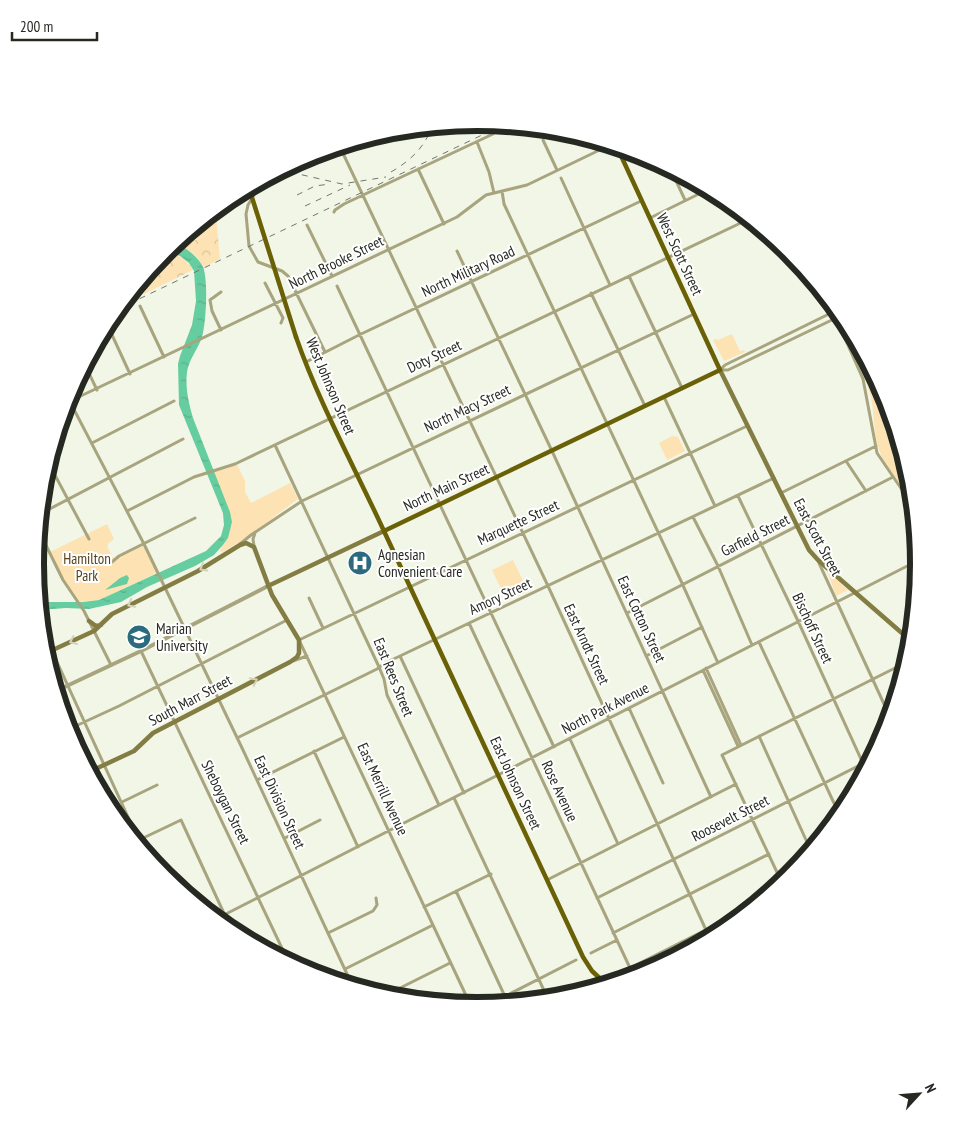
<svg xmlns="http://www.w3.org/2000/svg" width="954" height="1129" font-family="'PT Sans Narrow',sans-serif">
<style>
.green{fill:#fde3b3}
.forest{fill:url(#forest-crowns)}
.water{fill:url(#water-ripples)}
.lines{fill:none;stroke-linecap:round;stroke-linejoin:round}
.minor{stroke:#a8a47e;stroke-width:3}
.tertiary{stroke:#a8a47e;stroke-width:4}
.secondary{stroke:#847d43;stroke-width:4.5}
.primary{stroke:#6a6107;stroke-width:4.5}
.rail{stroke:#73766d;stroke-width:1;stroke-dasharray:6 6;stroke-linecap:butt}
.primary-bridge{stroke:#6a6107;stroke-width:4.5}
.oneway{stroke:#d4d2bd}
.labels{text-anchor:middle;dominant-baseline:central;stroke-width:4;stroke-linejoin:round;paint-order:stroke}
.street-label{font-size:15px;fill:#262822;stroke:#fff}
.poi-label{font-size:15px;fill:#262822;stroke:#fff;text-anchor:start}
.park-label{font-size:15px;fill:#55431d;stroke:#fff}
.rim{fill:none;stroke:#262822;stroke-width:6}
</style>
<defs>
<pattern id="forest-crowns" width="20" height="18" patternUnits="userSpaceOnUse" patternTransform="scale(1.25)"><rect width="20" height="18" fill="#fde3b3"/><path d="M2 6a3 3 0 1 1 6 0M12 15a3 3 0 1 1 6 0" fill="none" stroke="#d9c39a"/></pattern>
<pattern id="water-ripples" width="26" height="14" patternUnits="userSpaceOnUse" patternTransform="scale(1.25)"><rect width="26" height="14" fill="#66cda0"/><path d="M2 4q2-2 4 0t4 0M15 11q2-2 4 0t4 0" fill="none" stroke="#58b08a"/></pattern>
</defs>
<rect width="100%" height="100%" fill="#f1f6e7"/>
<!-- green -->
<path class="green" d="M213 212H217V226C208 236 194 245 180 239Z
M843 317 886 398 911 479 913 500C902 485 889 471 881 455 873 438 875 416 871 398 864 370 851 345 839 319Z
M732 334 740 351 744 350 745 352 724 361 713 340 716 339 718 340Z
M672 436 678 437 685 451 667 460 659 443Z
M237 464 245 481V492L251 503 290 483 298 499 243 540 221 553 220 550 228 538 213 470 226 469Z
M107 524 114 539 108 544V548L112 557 115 559 144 544 157 573 99 600 78 602 63 580 50 552Z
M513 560 528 591 507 601 492 570Z
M827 571 847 589 848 590 836 596Z"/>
<!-- forest -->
<path class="forest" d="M217 226 220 259 204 267 195 255 176 243 180 239C194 245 208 236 217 226Z
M165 251C178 255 186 259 193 270L121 305Z"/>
<!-- water -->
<path class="water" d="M176 243C186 248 196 255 202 265 209 276 206 324 202 337 198 349 189 359 187 372 185 388 189 404 193 418L230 512 232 522 228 538 223 545 214 555 195 566 147 587 121 602 89 609 66 608 39 610 40 602H83L99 600 206 551 221 536 224 525 223 513 179 405 178 364 180 356 192 325 196 301 194 271 189 263 180 256 165 251Z
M127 575 129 578 127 584 105 590 120 578Z"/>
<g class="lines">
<!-- minor -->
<path class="minor" d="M557 131C570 142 593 135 605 148
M543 140 557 170
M477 142 489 172 494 193
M340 147 548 586 706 930
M418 169 444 224
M671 170 685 200
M561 178 610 285
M263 180 248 205 246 214 249 246 258 262 282 271 288 276 325 352
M502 191 504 204 681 581 718 663
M334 212 335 210 344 204 493 134
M650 218 707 190
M307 225 332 276
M457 251 552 451 711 797
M629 276 682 388
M265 283 283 318 281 323
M337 286 554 747
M591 293 645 406
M827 298 863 379 877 453 913 506
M140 306 164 357
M107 324 130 374
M221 330 212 311 210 300 221 292
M306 362 359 335 641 201
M85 365 97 390
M720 370 725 365 833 312
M721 370H728L836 318
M664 397 715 506
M68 398 144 544 243 750 353 987
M66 403 457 217 486 195 527 185 610 145
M92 443 174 401
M275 445 379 667 384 679 387 695 439 805
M846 461 866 491
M48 462 89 539
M781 493 876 446
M738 496 798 621 866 770
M127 511 194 477 235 464 749 219
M40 514 183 439
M693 517 718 566 752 645
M38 529 63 580 84 611 111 665
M240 544 251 535 302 501 694 314
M254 546 253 539 255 533
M112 562 119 556 195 518
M819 563 890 717
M309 598 323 628
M627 613 893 477
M469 623 630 968 757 904
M41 627 144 852
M759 642 840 816
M141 651 289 963
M400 656 464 793
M646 656 702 627
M293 661 307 656
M706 668 741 745
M703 670 738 746
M629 708 663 783
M67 730 119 706 287 620
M759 736 811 851
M237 738 377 669 385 663 400 656 774 478
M570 739 618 844
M314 751 358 847
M257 780 344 737
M454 798 548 999
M122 802 157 785
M285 838 320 820
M139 840 181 820 233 933
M547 880 736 784
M782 883 722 755 907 662
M456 891 508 1003
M597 898 872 759
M424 907 491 874
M216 919 919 560
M328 933 373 911 377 905 376 898
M613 933 769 854
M591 953 617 940
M345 969 433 925
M384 996 450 963
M471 1006 299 640 747 426
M486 1006 576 960"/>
<!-- tertiary -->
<path class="tertiary" d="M56 691 141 651 268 586"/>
<!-- secondary -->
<path class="secondary" d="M720 370 809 550 818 560 911 641
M268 586 384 531
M89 621 96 626 101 625
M44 654 94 631 112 614 198 571 240 545 246 543 254 547 272 595 299 640V653L297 657 290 662 153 733 134 751 89 772"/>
<!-- primary -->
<path class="primary" d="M296 337C319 403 354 466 383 529 449 672 517 814 583 957L592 971 607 985
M384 531 720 370 617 147"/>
<!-- rail -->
<path class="rail" d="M278 172 294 173 342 184 386 177
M391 172C410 161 424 148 432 127
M297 195 315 186 330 184
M305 206 350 185
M118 309 503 125"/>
<!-- primary-bridge -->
<path class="primary-bridge" d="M249 188 296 337"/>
</g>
<!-- one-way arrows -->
<defs><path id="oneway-chevron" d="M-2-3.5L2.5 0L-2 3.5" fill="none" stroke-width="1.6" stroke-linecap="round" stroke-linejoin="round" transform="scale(1.25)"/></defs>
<g class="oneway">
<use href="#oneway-chevron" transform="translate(203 568) rotate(150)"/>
<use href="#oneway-chevron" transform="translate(131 604) rotate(152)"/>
<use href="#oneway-chevron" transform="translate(73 641) rotate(155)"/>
<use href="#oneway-chevron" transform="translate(254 681) rotate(-27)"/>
</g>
<!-- icons -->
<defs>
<symbol id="hospital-disc" viewBox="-11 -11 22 22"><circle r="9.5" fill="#2b6a7f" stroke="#fff"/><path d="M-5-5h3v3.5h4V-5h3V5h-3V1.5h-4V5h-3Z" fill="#fff"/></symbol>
<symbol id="university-disc" viewBox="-11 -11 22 22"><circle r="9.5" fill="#2b6a7f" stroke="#fff"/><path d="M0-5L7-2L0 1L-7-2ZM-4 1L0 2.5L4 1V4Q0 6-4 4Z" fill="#fff"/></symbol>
</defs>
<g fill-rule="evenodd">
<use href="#hospital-disc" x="346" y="549" width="28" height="28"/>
<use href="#university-disc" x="125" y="623" width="28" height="28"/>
</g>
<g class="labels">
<!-- street labels -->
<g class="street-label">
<text transform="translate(680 254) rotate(65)">West Scott Street</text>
<text transform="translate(336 262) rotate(-26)">North Brooke Street</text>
<text transform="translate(468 271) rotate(-25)">North Military Road</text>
<text transform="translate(434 356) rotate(-25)">Doty Street</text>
<text transform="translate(331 386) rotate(67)">West Johnson Street</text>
<text transform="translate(467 408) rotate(-25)">North Macy Street</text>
<text transform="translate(446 487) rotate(-25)">North Main Street</text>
<text transform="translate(518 522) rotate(-25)">Marquette Street</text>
<text transform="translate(755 535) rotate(-27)">Garfield Street</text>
<text transform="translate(818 537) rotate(62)">East Scott Street</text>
<text transform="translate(500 596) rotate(-25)">Amory Street</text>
<text transform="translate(642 619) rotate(65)">East Cotton Street</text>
<text transform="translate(813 628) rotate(65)">Bischoff Street</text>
<text transform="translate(587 644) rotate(65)">East Arndt Street</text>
<text transform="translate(394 677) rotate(68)">East Rees Street</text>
<text transform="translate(190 700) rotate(-28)">South Marr Street</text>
<text transform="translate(605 708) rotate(-27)">North Park Avenue</text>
<text transform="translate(516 783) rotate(65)">East Johnson Street</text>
<text transform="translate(383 789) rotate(65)">East Merrill Avenue</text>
<text transform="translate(560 791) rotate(65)">Rose Avenue</text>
<text transform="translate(226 802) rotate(64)">Sheboygan Street</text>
<text transform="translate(280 802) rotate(65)">East Division Street</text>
<text transform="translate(730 818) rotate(-27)">Roosevelt Street</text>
</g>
<!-- poi labels -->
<g class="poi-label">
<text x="378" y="554">Agnesian<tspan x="378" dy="17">Convenient Care</tspan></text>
<text x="156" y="628">Marian<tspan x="156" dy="17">University</tspan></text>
</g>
<!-- park labels -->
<g class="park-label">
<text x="87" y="558">Hamilton<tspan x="87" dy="17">Park</tspan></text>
</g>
</g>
<!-- crop -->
<path d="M0 0H954V1129H0ZM44 564a433 433 0 1 1 866 0a433 433 0 1 1-866 0Z" fill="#fff" fill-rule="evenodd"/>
<path class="rim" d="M44 564a433 433 0 1 1 866 0a433 433 0 1 1-866 0Z"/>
<!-- north arrow -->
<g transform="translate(919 1094) rotate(64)" stroke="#ffffff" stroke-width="4" paint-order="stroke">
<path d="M0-4L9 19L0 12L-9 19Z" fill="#262822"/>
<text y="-8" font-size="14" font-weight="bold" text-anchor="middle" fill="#262822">N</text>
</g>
<!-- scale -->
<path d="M12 32v8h85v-8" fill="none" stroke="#262822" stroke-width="2.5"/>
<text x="20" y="32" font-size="15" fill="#262822" stroke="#ffffff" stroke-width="4" paint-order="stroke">200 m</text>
</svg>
